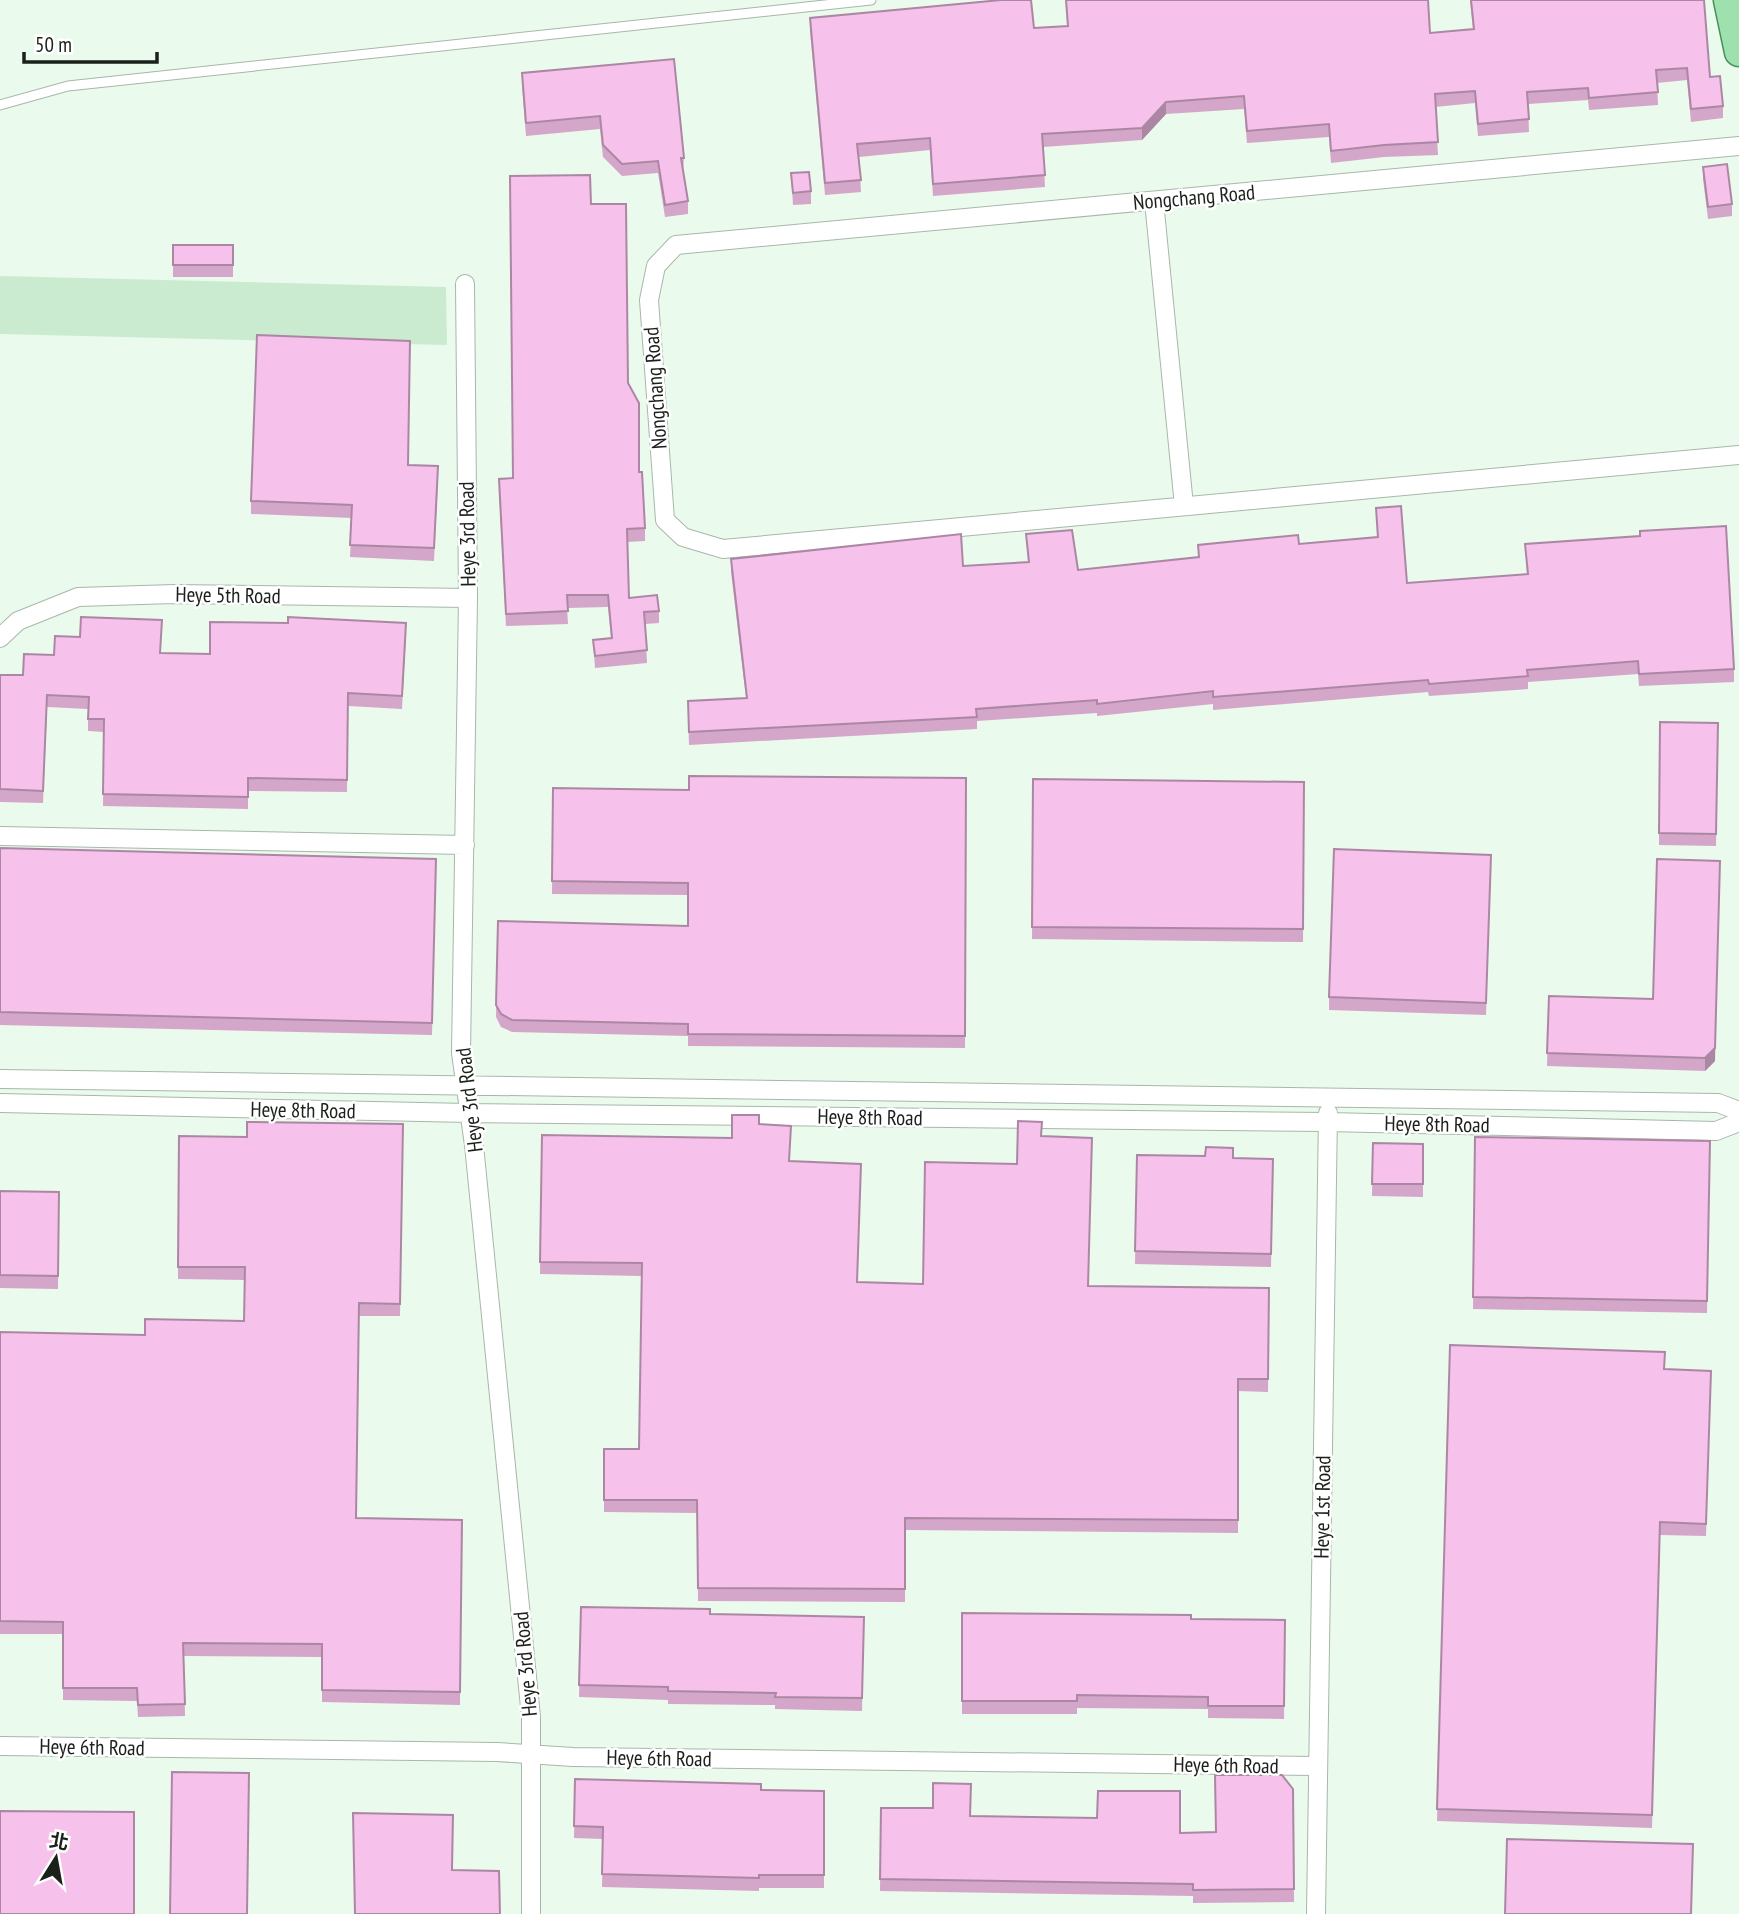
<svg xmlns="http://www.w3.org/2000/svg" width="1739" height="1914" font-family="'PT Sans Narrow','Noto Sans TC',sans-serif">
<style>
.green{fill:#cbebd0}
.lines{fill:none;stroke-linecap:round;stroke-linejoin:round}
.service-casing{stroke:#a8b7aa;stroke-width:11}
.minor-casing{stroke:#a8b7aa;stroke-width:20}
.primary-casing{stroke:#469057;stroke-width:31}
.service{stroke:#fff;stroke-width:9}
.minor{stroke:#fff;stroke-width:18}
.primary{stroke:#9ee1ae;stroke-width:28}
.wall{fill:#d4a6c9}
.shaded-wall{fill:#ac87a4}
.building{fill:#f6c1ea;stroke:#ac87a4;stroke-width:2}
.labels{text-anchor:middle;dominant-baseline:central;stroke-width:5;stroke-linejoin:round;paint-order:stroke}
.street-label{font-size:21px;fill:#1b201b;stroke:#fff}
</style>
<rect width="100%" height="100%" fill="#eafaec"/>
<!-- green -->
<path class="green" d="M0 276 446 287 447 345 0 334Z"/>
<g class="lines">
<defs>
<path id="service" d="M0 105 68 86 871 0"/>
<path id="minor" d="M1739 146 676 245 656 266 649 300 665 520 683 537 723 549 1739 455
M1154 201 1184 506
M465 284 468 598 461 1053 474 1145 531 1717V1914
M0 638 18 621 78 597 174 594 468 598
M0 836 465 845
M0 1079 1718 1103 1739 1111
M0 1103 469 1113 1327 1122 1716 1131 1739 1122
M0 1746 497 1752 573 1757 1318 1766
M1316 1914 1328 1113"/>
<path id="primary" d="M1728 0 1739 52"/>
</defs>
<!-- service casing -->
<use href="#service" class="service-casing"/>
<!-- minor casing -->
<use href="#minor" class="minor-casing"/>
<!-- primary casing -->
<use href="#primary" class="primary-casing"/>
<!-- service -->
<use href="#service" class="service"/>
<!-- minor -->
<use href="#minor" class="minor"/>
<!-- primary -->
<use href="#primary" class="primary"/>
</g>
<!-- wall -->
<path class="wall" d="M1066 0 1430 33 1473 29 1470 0H1704L1710 77 1723 106V118L1691 122 1687 80 1657 83 1658 105 1589 110 1588 100 1528 104 1529 132 1478 136 1475 103 1435 107 1438 155 1384 157 1331 163 1329 137 1247 143 1244 109 1166 114 1142 140 1043 147 1045 187 933 196 930 150 859 157 861 192 825 195 810 31V18L1034 28 1067 26Z
M522 73 684 158 683 171 688 201V214L665 217 658 173 622 176 603 157 600 129 526 136 522 86Z
M1703 167 1732 204V216L1708 219 1703 179Z
M791 173 811 191V204L793 205Z
M591 204 628 383 639 472 645 528V541L627 542 629 598 659 611V623L645 624 647 663 595 668 593 640 611 638 608 607 567 608 568 624 506 626 499 491V479L513 478Z
M173 245H233V277H173Z
M408 465 438 479 434 561 350 557 352 518 251 514V501Z
M1376 508 1407 583 1527 574 1525 544 1734 669V682L1639 686 1638 674 1528 682V689L1429 696 1428 692 1213 710V704L1097 716V713L977 721V729L689 745 688 714 746 698 731 572V559L963 566 1028 562 1026 534 1078 570 1198 557V545L1299 544 1377 537Z
M406 635 402 709 348 706 347 792 248 791V809L103 806 104 732 88 731V709L47 707 43 803 0 802V675H23L54 655 161 653 210 654Z
M1660 722 1718 723 1716 846 1659 845Z
M966 778 965 1048 688 1046V1036L512 1032 501 1027 496 1017 498 921 688 926V895L552 894 553 788 689 790Z
M1033 779 1304 782 1303 942 1032 939Z
M0 848 436 859 432 1035 0 1025Z
M1491 855 1486 1015 1329 1010V997Z
M1549 996 1715 1061 1705 1071 1547 1066Z
M403 1124 400 1316H359L356 1518 462 1520 460 1705 322 1702V1657L184 1656 185 1716 138 1717 137 1701 63 1700V1634H0V1332L145 1335 244 1321 245 1280 178 1279 179 1136 247 1137Z
M759 1124 790 1161 857 1282 923 1284 1017 1164 1042 1136 1088 1286 1269 1288 1268 1392 1238 1391V1533L905 1530V1602L698 1601 697 1513 604 1512V1449H639L642 1276 540 1274 542 1135 732 1138Z
M1475 1137 1710 1141 1707 1313 1473 1309Z
M1373 1143 1423 1144V1197L1372 1196Z
M1137 1155 1273 1159 1271 1267 1135 1264Z
M0 1191 59 1192 58 1289 0 1288Z
M1450 1345 1665 1369 1711 1371 1706 1536 1660 1535 1652 1828 1437 1821Z
M581 1607 710 1614 864 1617 862 1711 775 1709V1705L668 1704V1700L579 1697Z
M962 1613 1191 1619 1285 1620 1284 1719 1208 1718V1709L1077 1708V1714H962Z
M575 1779 761 1790 824 1791V1888H759V1891L602 1887 603 1839 574 1838Z
M1293 1789 1294 1902 1193 1903V1896L880 1891 881 1808 1180 1833 1216 1832Z"/>
<!-- shaded-wall -->
<path class="shaded-wall" d="M1166 102V114L1142 140V128Z
M1720 861 1715 1061 1705 1071V1058Z"/>
<!-- building -->
<path class="building" d="M1001 0H1031L1034 28 1068 26 1066 0H1428L1430 33 1474 29 1471 0H1704L1710 77 1720 76 1723 106 1691 109 1687 68 1656 70 1658 92 1589 98 1588 88 1527 92 1529 119 1478 124 1475 91 1435 94 1438 142 1384 145 1331 151 1329 124 1247 131 1244 96 1166 102 1142 128 1042 134 1045 175 933 184 930 138 857 144 861 180 825 183 810 18Z
M674 59 684 158H681L688 201 665 205 658 161 622 164 603 145 600 116 526 123 522 73Z
M1727 164 1732 204 1708 207 1703 167Z
M809 172 811 191 793 193 791 173Z
M590 175 591 204H626L628 383 639 403V472H642L645 528 627 529 629 598 657 595 659 611 644 612 647 650 595 656 593 640 612 638 608 595H567L568 611 506 614 499 479 513 478 510 176Z
M173 245H233V265H173Z
M257 335 410 341 408 465 438 466 434 548 350 545 352 505 251 501Z
M1401 506 1407 583 1528 574 1525 544 1640 536V531L1726 526 1734 669 1639 674 1638 661 1527 670 1528 676 1429 684 1428 680 1213 697V691L1097 704V700L976 709 977 717 689 732 688 701 747 698 731 559 961 534 963 566 1029 562 1026 534 1072 530 1078 570 1199 557 1198 545 1298 535 1299 544 1378 537 1376 508Z
M81 617 162 620 160 653 210 654V622L288 623V617L406 623 402 696 348 693 347 780 248 778V797L103 794 104 719H88L89 697 47 695 43 791 0 789V675H23L24 654 54 655 55 636 80 637Z
M1660 722 1718 723 1716 834 1659 833Z
M689 776 966 778 965 1036 688 1034V1024L512 1020 501 1014 496 1005 498 921 688 926V883L552 881 553 788 689 790Z
M1033 779 1304 782 1303 929 1032 927Z
M0 848 436 859 432 1023 0 1012Z
M1334 849 1491 855 1486 1003 1329 997Z
M1657 859 1720 861 1715 1048 1705 1058 1547 1053 1549 996 1653 999Z
M732 1115H759V1124L791 1126 789 1161 861 1164 857 1282 923 1284 925 1162 1017 1164 1018 1121 1042 1122 1041 1136 1092 1138 1088 1286 1269 1288 1268 1379H1238V1520L905 1518V1589L698 1588 697 1500H604V1449H639L642 1263 540 1262 542 1135 732 1138Z
M247 1122 403 1124 400 1304 359 1303 356 1518 462 1520 460 1692 322 1690V1644L183 1643 185 1704 138 1705 137 1688H63V1622L0 1621V1332L145 1335V1319L244 1321 245 1267H178L179 1136 247 1137Z
M1475 1137 1710 1141 1707 1301 1473 1297Z
M1373 1143 1423 1144V1184H1372Z
M1206 1147 1233 1148V1158L1273 1159 1271 1254 1135 1251 1137 1155 1205 1156Z
M0 1191 59 1192 58 1276 0 1275Z
M1450 1345 1665 1352 1664 1369 1711 1371 1706 1524 1660 1522 1652 1815 1437 1809Z
M581 1607 710 1609V1614L864 1617 862 1698 775 1697 776 1693 668 1691V1687L579 1685Z
M962 1613 1191 1615V1619L1285 1620 1284 1706H1208V1697L1077 1695V1701H962Z
M172 1772 249 1773 247 1914H170Z
M1215 1775H1282L1293 1789 1294 1889 1193 1890V1884L880 1879 881 1808H933V1783L971 1784 970 1816 1097 1818 1098 1791H1180V1833L1216 1832Z
M575 1779 761 1784V1790L824 1791V1875H759V1878L602 1874 603 1827 574 1826Z
M0 1811 134 1812V1914H0Z
M353 1813 453 1815 452 1870 499 1871 500 1914H355Z
M1507 1839 1693 1844 1691 1914H1505Z"/>
<g class="labels">
<!-- street labels -->
<g class="street-label">
<text transform="translate(1194 197) rotate(-5)">Nongchang Road</text>
<text transform="translate(655 388) rotate(-94)">Nongchang Road</text>
<text transform="translate(467 534) rotate(-91)">Heye 3rd Road</text>
<text transform="translate(228 595) rotate(1)">Heye 5th Road</text>
<text transform="translate(469 1100) rotate(-97)">Heye 3rd Road</text>
<text transform="translate(303 1110) rotate(1)">Heye 8th Road</text>
<text transform="translate(870 1117) rotate(1)">Heye 8th Road</text>
<text transform="translate(1437 1124) rotate(1)">Heye 8th Road</text>
<text transform="translate(1322 1507) rotate(-89)">Heye 1st Road</text>
<text transform="translate(525 1664) rotate(-95)">Heye 3rd Road</text>
<text transform="translate(92 1747) rotate(1)">Heye 6th Road</text>
<text transform="translate(659 1758) rotate(1)">Heye 6th Road</text>
<text transform="translate(1226 1765) rotate(1)">Heye 6th Road</text>
</g>
</g>
<!-- north arrow -->
<g transform="translate(56 1858) rotate(11)" stroke="#ffffff" stroke-width="5" paint-order="stroke">
<path d="M0-5L12 26L0 18L-12 26Z" fill="#1b201b"/>
<text y="-10" font-size="19" font-weight="bold" text-anchor="middle" fill="#1b201b">北</text>
</g>
<!-- scale -->
<path d="M24 52v10h133v-10" fill="none" stroke="#1b201b" stroke-width="3.5"/>
<text x="35" y="52" font-size="21" fill="#1b201b" stroke="#ffffff" stroke-width="5" paint-order="stroke">50 m</text>
</svg>
